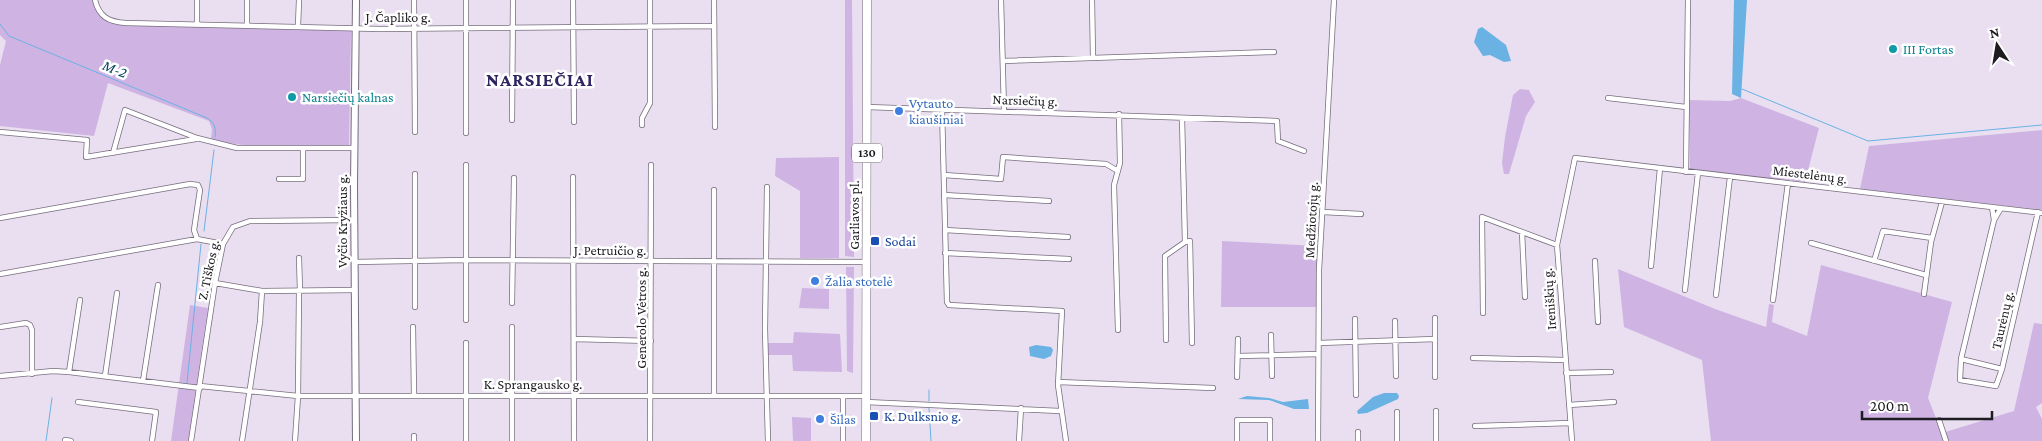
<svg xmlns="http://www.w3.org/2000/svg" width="2042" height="441" font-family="'Crimson Pro',serif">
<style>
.green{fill:#cfb4e3}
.water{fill:#6ab2e3}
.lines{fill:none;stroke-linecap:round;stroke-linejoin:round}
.stream{stroke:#6ab2e3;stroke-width:1}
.street-casing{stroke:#766d7d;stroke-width:6}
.secondary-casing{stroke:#766d7d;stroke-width:8}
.primary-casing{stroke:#766d7d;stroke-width:9}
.street{stroke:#fff;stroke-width:4.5}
.secondary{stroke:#fff;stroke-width:6}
.primary{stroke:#fff;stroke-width:8}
.culture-dot{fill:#0f9aa8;stroke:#fff;stroke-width:2}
.shop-dot{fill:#3f7fe0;stroke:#fff;stroke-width:2}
.transit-dot{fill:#1a4fb4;stroke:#fff;stroke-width:2}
.labels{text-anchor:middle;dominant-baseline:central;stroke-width:5;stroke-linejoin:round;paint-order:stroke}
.shield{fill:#fff;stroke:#625f64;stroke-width:1}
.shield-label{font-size:12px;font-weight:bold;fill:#1e1b21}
.street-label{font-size:14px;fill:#1e1b21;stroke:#fff}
.culture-label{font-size:14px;fill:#0d838f;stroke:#fff;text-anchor:start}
.shop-label{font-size:14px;fill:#366cbe;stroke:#fff;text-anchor:start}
.transit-label{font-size:14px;fill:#164399;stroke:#fff;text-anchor:start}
.water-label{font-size:15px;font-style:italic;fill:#024060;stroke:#fff}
.district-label{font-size:19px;font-weight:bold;letter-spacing:1px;fill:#2d2560;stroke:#fff}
</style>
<rect width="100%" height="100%" fill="#e9dff1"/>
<!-- green -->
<path class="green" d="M0 0H93C96 16 107 24 123 25L351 31 349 146C303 146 255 151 211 139L212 129 209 121 108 83 94 136 0 126V65L6 41 0 35Z
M845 0H852L854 257 845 256Z
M1520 89 1529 90 1535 102 1526 116 1509 174H1504L1502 163 1505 137 1513 95Z
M1741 98 1819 128 1805 182 1690 169 1689 100 1730 101Z
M2042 130V210L1860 189 1869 146Z
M839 157V258H800V191L775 176 776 158Z
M1222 241 1318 246 1317 307H1221Z
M1821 265 1952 302 1928 398 1942 433 2014 411 2034 323 2042 324V403L2036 407 2042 419V441H1711L1702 360 1624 327 1618 269 1715 309 1766 327 1769 304 1774 305 1772 322 1807 336Z
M846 267H854L853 373 847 371Z
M802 288 829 289V309L799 308Z
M190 305 208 308 188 441H171Z
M794 332 840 334 842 372 793 371 792 355H768V343H793Z
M792 417 811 418V441H793Z"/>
<!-- water -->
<path class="water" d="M1734 0H1747L1741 98 1732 94Z
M1482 27 1506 45 1511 61 1504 62 1490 55 1483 56 1474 42 1478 29Z
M1036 345 1051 347 1053 350 1051 356 1044 359 1030 356 1029 347Z
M1384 393H1397L1399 396 1398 399 1367 413 1358 414 1357 411 1373 397Z
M1247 396 1269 398 1283 402 1308 399 1309 409H1294L1269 400 1238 399Z"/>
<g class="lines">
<!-- stream -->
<path class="stream" d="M0 24 9 36 207 118C215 123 216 128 215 137
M1742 89 1868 141 2042 125
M204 231 214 150
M187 383 201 244
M929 390V401
M929 408 931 441
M46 441 52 398"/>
<defs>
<path id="street" d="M95 0C99 17 109 22 126 23L380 29 714 26
M414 0 415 132
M573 0 574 122
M714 0 715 127
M1001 0 1004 110
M1092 0 1093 57
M197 23V0
M247 24V0
M298 26 299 0
M1003 61 1274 52
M1608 98 1686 107
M867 107 1277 121 1278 141 1304 151
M942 109 947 302 949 305 1062 311 1058 385 1066 441
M512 120 513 0
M642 125V118L650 103V0
M0 132 87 140 86 157 196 139
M466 133V0
M113 153 125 110 197 138 237 148H355
M466 165V320
M1686 172 1688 0
M415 174V307
M944 175 1001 179 1003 157 1106 164 1118 171
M573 177 574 441
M279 179H303V149
M767 187 765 329 768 441
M714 190V396
M944 195 1049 201
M1992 207 1994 220 2001 208
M1323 212 1361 214
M0 218 190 184 198 185 200 190 194 230 197 239
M1994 220 1961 359 2002 369 2038 212
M945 230 1068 237
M1522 232 1525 297
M1185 242 1190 241 1192 343
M1811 243 1926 275
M945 253 1069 259
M299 258 300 291
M1595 261 1598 322
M1874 261 1883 231 1932 238
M354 262 466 260 867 262
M1651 266 1660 168
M0 274 197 239 223 244
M215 283 262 291 355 290
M1685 290 1698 173
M1924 294 1931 242 1942 202
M1716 295 1730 177
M1773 300 1788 183
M512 303 514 178
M1483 313 1482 217 1557 245
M1435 318V377
M1355 319 1356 395
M1395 321 1396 376
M0 327 26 323 30 325 32 330V374
M413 327 414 395
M512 327V441
M1118 330 1114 185 1120 163 1119 114
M1271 335 1272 376
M574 339 651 341
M1166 340 1165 256 1185 242 1182 118
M1319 343 1435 339
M1238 356 1318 354
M1473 358 1565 360
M1961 359 1960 380 1996 386 2002 369
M69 372 80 300
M1566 373 1611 372
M0 376 53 371 69 372 200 388
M105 376 117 293
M1237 377 1238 339
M143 381 158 285
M1058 382 1213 388
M200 386 298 396H866
M843 396V441
M78 402 156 412 152 441
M866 402 1060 411
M1569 405 1614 402
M1397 412V441
M1939 420 1946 441
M1475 426 1570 423
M1358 432V441
M414 436V441
M65 440 71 441
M191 441 215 283 223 244 233 227 250 221 354 220
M242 441 260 322 262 291
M295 441 298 396 299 291
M466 441V343
M650 441 651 165
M1019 441 1021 408
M1237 441V420H1270V441
M1318 441 1319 270 1334 0
M1436 441V411
M1572 441 1557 245 1575 158 2042 213"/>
<path id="secondary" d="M356 0 354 186 356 441"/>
<path id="primary" d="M866 441 867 0"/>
</defs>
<!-- street casing -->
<use href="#street" class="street-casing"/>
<!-- secondary casing -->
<use href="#secondary" class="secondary-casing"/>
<!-- primary casing -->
<use href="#primary" class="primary-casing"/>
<!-- street -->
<use href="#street" class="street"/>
<!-- secondary -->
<use href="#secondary" class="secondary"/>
<!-- primary -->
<use href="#primary" class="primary"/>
</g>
<!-- markers -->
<g class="culture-dot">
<circle cx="1893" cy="49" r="5"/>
<circle cx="292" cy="97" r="5"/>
</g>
<g class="shop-dot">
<circle cx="899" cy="111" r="5"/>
<circle cx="815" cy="281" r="5"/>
<circle cx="820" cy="419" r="5"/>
</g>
<g class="transit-dot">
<rect x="870" y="236" width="10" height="10" rx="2.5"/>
<rect x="869" y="411" width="10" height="10" rx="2.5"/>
</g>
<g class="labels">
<!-- shield labels -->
<rect class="shield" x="852" y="143.5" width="30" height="19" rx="4"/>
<g class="shield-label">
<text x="867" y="153">130</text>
</g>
<!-- street labels -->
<g class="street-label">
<text x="398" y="17">J. Čapliko g.</text>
<text transform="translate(1025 100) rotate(2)">Narsiečių g.</text>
<text transform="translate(1810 174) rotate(7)">Miestelėnų g.</text>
<text transform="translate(854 215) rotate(-90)">Garliavos pl.</text>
<text transform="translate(1311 220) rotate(-87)">Medžiotojų g.</text>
<text transform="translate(342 221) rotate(-90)">Vyčio Kryžiaus g.</text>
<text x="610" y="250">J. Petruičio g.</text>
<text transform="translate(208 270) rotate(-78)">Z. Tiškos g.</text>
<text transform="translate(1549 299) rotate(-94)">Ireniškių g.</text>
<text transform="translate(641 318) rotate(-90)">Generolo Vėtros g.</text>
<text transform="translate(2002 320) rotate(-77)">Taurėnų g.</text>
<text x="533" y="384">K. Sprangausko g.</text>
</g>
<!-- culture labels -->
<g class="culture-label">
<text x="1903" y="49">III Fortas</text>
<text x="302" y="97">Narsiečių kalnas</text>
</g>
<!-- shop labels -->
<g class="shop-label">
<text x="909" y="103">Vytauto<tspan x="909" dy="16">kiaušiniai</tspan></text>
<text x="825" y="281">Žalia stotelė</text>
<text x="830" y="419">Šilas</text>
</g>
<!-- transit labels -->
<g class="transit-label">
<text x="885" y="241">Sodai</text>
<text x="884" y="416">K. Dulksnio g.</text>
</g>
<!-- water labels -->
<g class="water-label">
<text transform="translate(115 69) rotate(22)">M-2</text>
</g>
<!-- district labels -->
<g class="district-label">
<text x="540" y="79">NARSIEČIAI</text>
</g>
</g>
<!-- north arrow -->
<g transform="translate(1997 45) rotate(348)" stroke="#ffffff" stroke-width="4" paint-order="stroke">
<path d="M0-4L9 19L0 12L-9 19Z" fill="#1e1b21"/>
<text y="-8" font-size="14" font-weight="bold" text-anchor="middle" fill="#1e1b21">N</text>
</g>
<!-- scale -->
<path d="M1862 411v8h130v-8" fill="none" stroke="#1e1b21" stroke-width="2.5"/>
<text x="1870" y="411" font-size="15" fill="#1e1b21" stroke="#ffffff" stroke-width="4" paint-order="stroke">200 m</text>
</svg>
